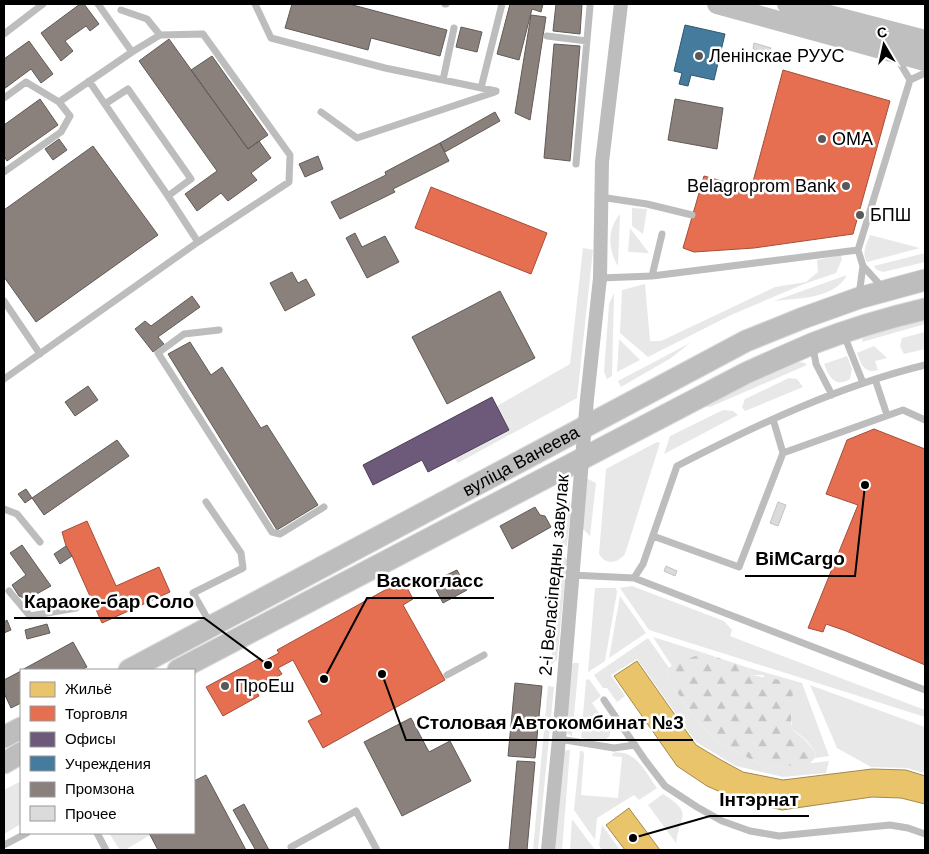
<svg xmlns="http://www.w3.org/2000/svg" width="929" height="854" font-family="Arial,sans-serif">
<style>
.grass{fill:#e8e8e8}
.forest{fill:url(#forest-firs)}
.homes{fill:#e9c46a;stroke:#a3894a}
.shops{fill:#e76f51;stroke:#a24e39}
.offices{fill:#6d597a;stroke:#4c3e55}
.public{fill:#457b9d;stroke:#30566e}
.industry{fill:#8a817c;stroke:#615a57}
.building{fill:#dbdbdb;stroke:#c3c3c3}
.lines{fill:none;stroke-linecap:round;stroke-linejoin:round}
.primary-casing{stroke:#dbdbdb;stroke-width:23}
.lane{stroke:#bdbdbd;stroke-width:7}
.street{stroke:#bdbdbd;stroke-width:14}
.secondary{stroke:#bfbfbf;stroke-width:20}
.primary{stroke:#bdbdbd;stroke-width:21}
.poi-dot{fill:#595959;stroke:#fff;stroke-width:2}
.labels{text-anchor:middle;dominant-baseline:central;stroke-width:5;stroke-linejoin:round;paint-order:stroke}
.poi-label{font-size:18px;fill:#000;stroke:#fff;text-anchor:start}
.street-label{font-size:18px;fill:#000;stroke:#fff}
.leader{fill:none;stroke:#000;stroke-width:2}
.callout-dot{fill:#000;stroke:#fff;stroke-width:2}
.callout-label{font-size:19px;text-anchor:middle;font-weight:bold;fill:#000;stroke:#fff;stroke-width:5;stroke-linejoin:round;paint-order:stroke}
</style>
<defs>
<pattern id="forest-firs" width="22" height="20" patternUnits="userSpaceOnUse" patternTransform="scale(1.25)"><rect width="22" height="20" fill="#e8e8e8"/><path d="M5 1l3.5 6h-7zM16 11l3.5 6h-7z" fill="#c5c5c5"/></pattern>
</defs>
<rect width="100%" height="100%" fill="#fff"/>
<!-- grass -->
<path class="grass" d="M632 208 647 209 643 234 632 226Z
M620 214 618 266C608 250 607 229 620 214Z
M630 228 649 253 628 252Z
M870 235 920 248 867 262C861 253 867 243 870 235Z
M583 248 593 250 577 398 458 463 454 458 509 430 497 406 570 364Z
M925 253V262L883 272 877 270 874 266Z
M841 255 842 259 836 273 804 284 731 315 648 357 620 333 622 290 645 284 650 341H661L775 287 806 282 818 272 817 260Z
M847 275C834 299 799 298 774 301Z
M614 293 612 376 607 379 604 372 609 304Z
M925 317V324L862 342 863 337 866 335Z
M925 332V349L904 354 900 346 902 338Z
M619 339 640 360 617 372Z
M690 343 671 358 621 387 618 381Z
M874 346 887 358 875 361 878 370C864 374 861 364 857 353Z
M847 356 852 369 850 379C835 388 829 377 824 364Z
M796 361 805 363 807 365 710 407H703L780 367Z
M789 378 797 379 803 387 745 411 742 407 745 399Z
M723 410 733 411 738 415 664 454 670 436Z
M657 442 660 443 625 554C618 563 606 566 599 554L606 469Z
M586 478 596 483 590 536 582 528Z
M564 502H570L571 508 567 545 562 548Z
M562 554 567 560 557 660 551 665Z
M632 586 724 621 732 630 730 636 925 710V717L649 630 620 588Z
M595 588H616L617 592 605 661 588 672Z
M620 596 646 633 609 658Z
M653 637 704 653 672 666Z
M648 638 669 668 667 669 669 680 691 713 714 739 759 764 777 767 829 761 826 773 783 777 736 766 696 742 637 659 611 675 625 696 617 702 607 688H603L594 675Z
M573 663H579L572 736 565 732 569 670Z
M746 667 802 683 829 756 815 758 816 753C812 748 809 743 805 739 794 729 790 732 792 715L763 675H752Z
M589 679 601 696 592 703 611 730 609 737 602 741 581 738 586 680Z
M810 685 925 727V773L906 768 871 767 837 748Z
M548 686 554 687 538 850H533Z
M567 750H570L562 850H551L562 753Z
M580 751H583L584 754 581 795 618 798 622 757 612 756 613 753C636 749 645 772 657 788L639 800 634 795 597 818 595 840 574 810Z
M21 781V824L4 834V790Z
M663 794C694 814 680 814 676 843L648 805Z
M572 819 595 850H570Z
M602 825 620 850H602L599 845Z
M109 833H149L150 835 125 850H120Z"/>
<!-- forest -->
<path class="forest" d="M704 653 746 667 752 675 780 680 793 690 791 724 794 731 804 739 816 753 815 758 809 764 777 767 759 764 714 739 691 713 669 680 667 669 676 663Z"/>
<!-- homes -->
<path class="homes" d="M637 661 696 745 721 760 743 772 783 780 872 769 906 770 925 776V804L901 798 872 797 782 810 734 798 707 786 677 766 614 676Z
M629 808 631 811 660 850H625L606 825Z"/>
<!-- shops -->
<path class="shops" d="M783 70 890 101 853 234 754 248 694 252 683 248 704 176 751 189Z
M431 187 547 233 531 274 415 228Z
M874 429 925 449V665L846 631 826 624 823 632 808 628 858 505 826 494 847 440Z
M87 521 116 586 159 567 170 592 102 623 72 556 66 546 62 532Z
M403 580 413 599 403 605 445 680 323 748 308 721 322 714 293 660 278 668 282 674 255 689 259 696 223 716 206 687 260 658 262 662 279 653 277 650Z"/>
<!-- offices -->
<path class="offices" d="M492 397 509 430 428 472 422 460 373 485 363 465Z"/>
<!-- public -->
<path class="public" d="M685 25 725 34 714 80 691 75 688 86 679 84 682 73 674 71Z"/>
<!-- industry -->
<path class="industry" d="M80 4H84L99 24 90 31 86 26 65 41 73 51 61 61 41 33Z
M292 4H349L447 30 440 56 371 38 368 50 285 28Z
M510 4H543L541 12 532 9 519 60 497 54Z
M556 4H582L580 34 553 31Z
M531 15 546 17 530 120 515 113Z
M461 27 482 32 477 52 456 47Z
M169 39 248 149 259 141 271 158 251 173 257 180 228 201 221 193 197 211 185 194 217 171 139 61Z
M29 41 53 74 41 83 31 69 4 89V59Z
M554 44 580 46 570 161 544 158Z
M212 56 268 135 248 149 191 70Z
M40 99 58 125 7 161 4 156V125Z
M675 99 723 108 717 149 668 140Z
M495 112 500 121 445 152 440 143Z
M59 139 67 150 53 160 45 149Z
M440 143 449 161 393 189 395 192 340 219 331 202 386 175 385 172Z
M93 146 158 235 36 322 4 277V210Z
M318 156 323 169 305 177 299 164Z
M355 233 362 247 385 236 399 262 367 278 346 238Z
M292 272 298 283 306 279 315 295 285 311 270 283Z
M500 291 535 358 447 404 412 337Z
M192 296 200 307 158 337 164 344 153 352 135 329 145 321 151 326Z
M190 342 211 375 222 367 261 428 267 425 318 505 277 530 168 354Z
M88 386 98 400 75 416 65 402Z
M117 440 129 456 44 515 32 498Z
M26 489 32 498 25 503 18 494Z
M535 507 540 515 545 516 551 527 512 549 500 526Z
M22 545 51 586 33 596 36 598 34 602 19 596 12 585 26 575 10 553Z
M66 546 72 556 60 564 54 554Z
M457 570 467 590 443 603 432 582Z
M7 620 11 630 4 633V622Z
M47 624 50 633 27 639 25 630Z
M73 642 87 667 81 670H22Z
M21 671V703L11 708 4 693V680Z
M515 683 542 686 535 758 508 756Z
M411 718 429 752 450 741 471 781 402 816 364 742Z
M517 761 535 762 527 850H509Z
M206 775 246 850H158L149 833H194V781Z
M244 804 269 850H253L255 849 233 810Z"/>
<!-- building -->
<path class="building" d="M754 43 771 48 769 54 753 49Z
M778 502 786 505 778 526 770 523Z
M666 566 677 571 675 576 664 571Z"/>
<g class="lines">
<defs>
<g id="primary">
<path id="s1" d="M129 670 746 341 803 318 859 298 925 280"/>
<path d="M178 670 746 373C768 363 791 353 814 343 850 329 887 318 925 309"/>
<path d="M4 737 21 728"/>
<path d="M4 763 21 753"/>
</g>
</defs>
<!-- primary casing -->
<use href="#primary" class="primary-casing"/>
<!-- lane -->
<path class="lane" d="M98 4 132 52
M255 4 271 38 385 68 496 91
M445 4H446
M121 10 147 19 160 35 203 34 290 155 289 182 198 242
M4 34 43 4
M547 36 587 41
M443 80 454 28
M910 80 925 73
M89 81 168 196
M481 88 502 4
M4 98 26 82 59 102 132 52 160 35
M321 112 357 138 495 92
M576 164 590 6
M4 172 61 132 70 116 59 102
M600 197 647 204 692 215
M863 266 883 288
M652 276 662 234
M600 278 652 276 858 250
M859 295 863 266 858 250 910 80 897 58
M4 301 40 354
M219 330 184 334 158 353 272 532 280 534 324 507
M844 335 863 383
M813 347 816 364 832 395
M4 379 198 242 168 196 191 179 128 89 105 104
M875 379 887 415
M783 453 903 410 925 420
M206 502 241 553 243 568 193 593 210 623
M4 509 17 514 40 542
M653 536 739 567 783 453 773 419
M571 575 634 578 925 690
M634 578 643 564 677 466C756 425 839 386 925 365
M9 591 30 616 76 608
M447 675 484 655
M604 700 645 760 665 786 697 807 722 821 750 831 779 836 890 825 908 828 925 834
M559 739 614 748 635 745
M97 833 106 850
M4 845 27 833
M291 847 356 811 377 850"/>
<!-- street -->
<path class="street" d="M548 850 559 739 587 399 600 278 602 162 621 4"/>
<!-- secondary -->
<path class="secondary" d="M717 4 925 61
M787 4 925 40"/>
<!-- primary -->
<use href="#primary" class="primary"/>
</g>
<!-- markers -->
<g class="poi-dot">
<circle cx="699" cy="56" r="5"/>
<circle cx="822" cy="139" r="5"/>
<circle cx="846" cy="186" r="5"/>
<circle cx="860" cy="215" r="5"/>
<circle cx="225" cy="686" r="5"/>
</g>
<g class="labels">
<!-- poi labels -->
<g class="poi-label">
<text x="709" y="56">Ленінскае РУУС</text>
<text x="832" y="139">ОМА</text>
<text x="836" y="186" text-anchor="end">Belagroprom Bank</text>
<text x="870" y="215">БПШ</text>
<text x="235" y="686">ПроЕш</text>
</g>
<!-- street labels -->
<g class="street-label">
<text stroke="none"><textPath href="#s1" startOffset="444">вуліца Ванеева</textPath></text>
<text transform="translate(554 575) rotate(-85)">2-і Веласіпедны завулак</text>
</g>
</g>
<!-- callouts -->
<path class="leader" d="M865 485L855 576H745M324 679L367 598H494M268 665L204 618H14M382 674L406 740H693M633 838L710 816H809"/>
<g class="callout-dot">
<circle cx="865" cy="485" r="5"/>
<circle cx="324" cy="679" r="5"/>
<circle cx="268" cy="665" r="5"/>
<circle cx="382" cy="674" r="5"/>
<circle cx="633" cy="838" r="5"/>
</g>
<g class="callout-label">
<text x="800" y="565">BiMCargo</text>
<text x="430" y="587">Васкогласс</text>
<text x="109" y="608">Караоке-бар Соло</text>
<text x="550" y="729">Столовая Автокомбинат №3</text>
<text x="759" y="806">Інтэрнат</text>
</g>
<!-- border -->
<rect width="929" height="854" fill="none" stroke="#000000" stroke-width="10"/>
<!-- legend -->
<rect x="20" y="669" width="175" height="165" fill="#ffffff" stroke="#999999"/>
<rect x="30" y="682" width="25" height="15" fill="#e9c46a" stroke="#999999"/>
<text x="65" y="694" font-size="15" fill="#000000">Жильё</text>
<rect x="30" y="706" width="25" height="15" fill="#e76f51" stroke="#999999"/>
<text x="65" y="719" font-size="15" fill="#000000">Торговля</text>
<rect x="30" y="732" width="25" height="15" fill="#6d597a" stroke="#999999"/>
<text x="65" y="744" font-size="15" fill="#000000">Офисы</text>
<rect x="30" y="756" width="25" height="15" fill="#457b9d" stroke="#999999"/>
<text x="65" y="769" font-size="15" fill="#000000">Учреждения</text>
<rect x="30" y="782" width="25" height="15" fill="#8a817c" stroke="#999999"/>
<text x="65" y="794" font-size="15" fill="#000000">Промзона</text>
<rect x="30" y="806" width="25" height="15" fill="#dbdbdb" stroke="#999999"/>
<text x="65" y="819" font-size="15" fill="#000000">Прочее</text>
<!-- north arrow -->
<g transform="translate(884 45) rotate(351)" stroke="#ffffff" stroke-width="4" paint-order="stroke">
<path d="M0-4L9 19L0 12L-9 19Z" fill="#000000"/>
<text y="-8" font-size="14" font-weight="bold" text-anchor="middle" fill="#000000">С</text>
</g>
</svg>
